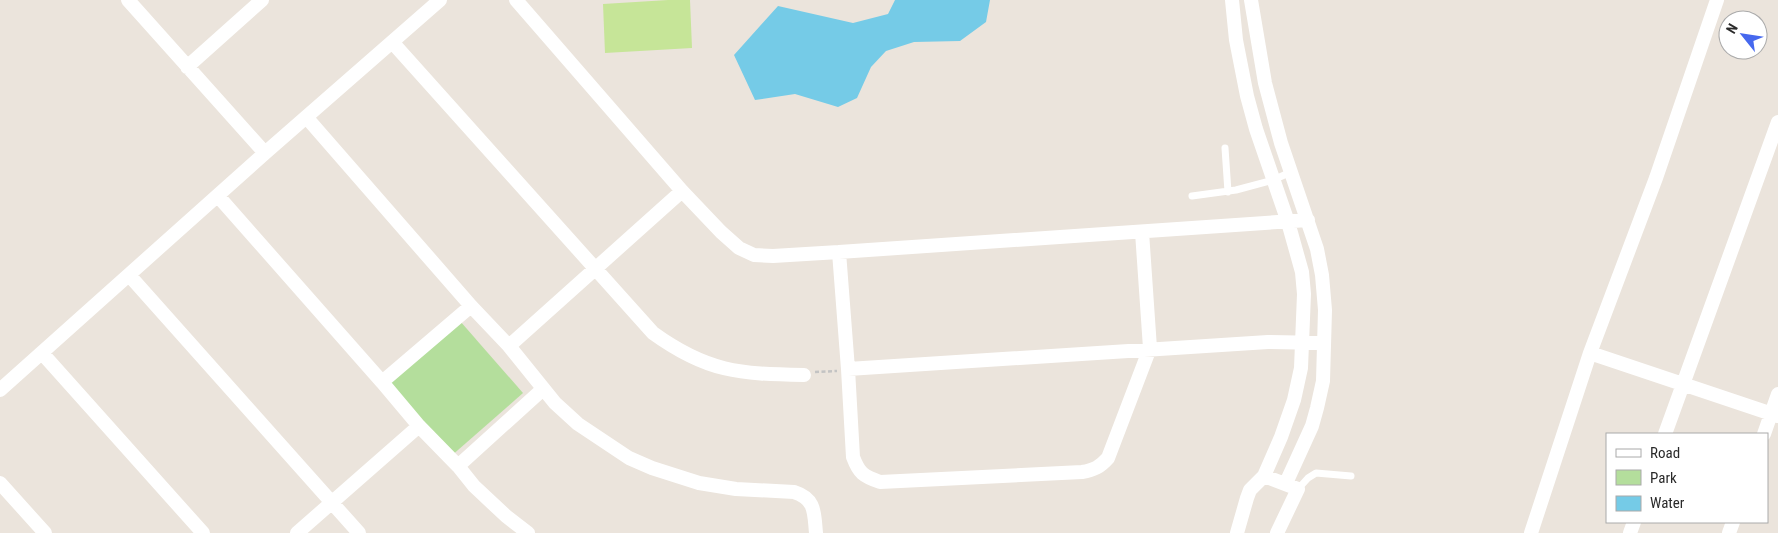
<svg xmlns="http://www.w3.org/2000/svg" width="1778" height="533" font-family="'Roboto Condensed',sans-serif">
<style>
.green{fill:#b4de9c}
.pitch{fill:#c6e598}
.water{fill:#75cbe7}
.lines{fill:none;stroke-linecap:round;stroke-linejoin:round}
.path{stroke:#c3c3c3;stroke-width:2.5;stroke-dasharray:4 2.5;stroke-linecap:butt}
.service{stroke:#fff;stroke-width:7}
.minor{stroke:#fff;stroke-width:14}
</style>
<rect width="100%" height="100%" fill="#ebe4dc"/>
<!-- green -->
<path class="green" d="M460 321 523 393 450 457 386 386Z"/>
<!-- pitch -->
<path class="pitch" d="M668 0H690L692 48 605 53 603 4Z"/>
<!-- water -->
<path class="water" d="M895 0H990L986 22 960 41 914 42 886 51 871 67 857 98 838 107 795 94 755 100 734 55 778 6 853 23 888 14Z"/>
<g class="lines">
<!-- path -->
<path class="path" d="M815 372 837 371"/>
<!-- service -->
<path class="service" d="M1225 148 1228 192
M1192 196 1236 190 1273 180 1291 172
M1298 489 1308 478 1316 473 1351 476"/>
<!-- minor -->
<path class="minor" d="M128 0 265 153
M516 0 682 191 721 232 739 248 754 255 773 256 839 252 1308 220
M1232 0 1236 40 1247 96 1256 129 1288 222 1302 272 1304 294 1301 368 1294 400 1281 437 1264 476 1250 490 1247 498 1237 533
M1251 0 1265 83 1281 143 1317 249 1322 275 1325 310 1323 381 1317 408 1312 426 1286 483
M393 43 653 333C707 372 739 374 804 375
M187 67 262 0
M307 118 471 306 509 346 555 403 578 424 629 458 652 468 699 483 736 489 794 492C816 499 814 513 816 533
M218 196 382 382 419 426 458 466 474 486 506 516 528 533
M839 252 848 369 853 457C859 473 863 476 880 482L1082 472C1094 470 1100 467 1108 458L1150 348 1142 232
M129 275 359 533
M509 346 682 191
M42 353 203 533
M1590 353 1778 416
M848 369 1268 342 1324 343
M382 382 471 306
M0 390 265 153 440 0
M1665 434 1778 122
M1764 434 1778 394
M458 466 543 389
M1264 476 1298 489 1277 533
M0 483 45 533
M297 533 419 426
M1531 533 1590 353 1656 178 1717 0
M1630 533 1634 522
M1729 533 1733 522"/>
</g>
<!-- legend -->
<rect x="1606" y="433" width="162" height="90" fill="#ffffff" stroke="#aaaaaa"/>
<rect x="1616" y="449" width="25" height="8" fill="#ffffff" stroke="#aaaaaa"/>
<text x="1650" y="458" font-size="15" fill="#2a2a2a">Road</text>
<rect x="1616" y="470" width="25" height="15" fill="#b4de9c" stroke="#aaaaaa"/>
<text x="1650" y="483" font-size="15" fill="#2a2a2a">Park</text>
<rect x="1616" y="496" width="25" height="15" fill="#75cbe7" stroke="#aaaaaa"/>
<text x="1650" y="508" font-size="15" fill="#2a2a2a">Water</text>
<!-- north arrow -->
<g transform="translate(1743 35) rotate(300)"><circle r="24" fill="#ffffff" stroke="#aaaaaa"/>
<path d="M0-4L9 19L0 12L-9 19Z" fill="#4668ee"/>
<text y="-8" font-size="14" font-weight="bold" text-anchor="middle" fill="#2a2a2a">N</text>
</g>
</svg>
